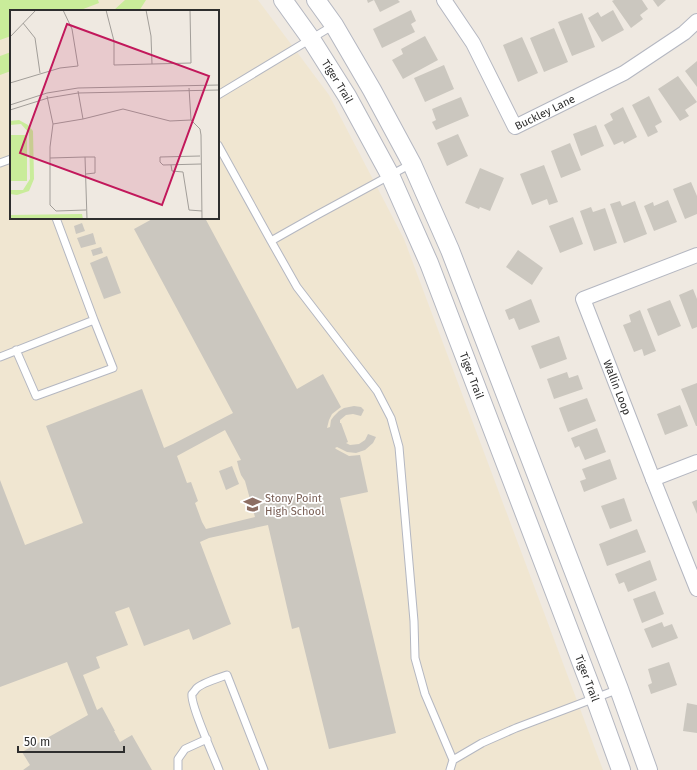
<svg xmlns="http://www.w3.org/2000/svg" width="697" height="770" font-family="'Fira Sans',sans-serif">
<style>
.education{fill:#f0e6d1;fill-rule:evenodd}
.pitch{fill:#c9ec9a}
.building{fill:#cbc7bf;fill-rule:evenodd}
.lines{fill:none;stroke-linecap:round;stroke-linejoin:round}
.service-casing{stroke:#b4b7c1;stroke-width:9}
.minor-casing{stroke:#b4b7c1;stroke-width:16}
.tertiary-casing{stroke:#b4b7c1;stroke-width:20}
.service{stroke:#fff;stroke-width:7}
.minor{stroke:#fff;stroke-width:14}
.tertiary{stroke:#fff;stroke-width:18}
.labels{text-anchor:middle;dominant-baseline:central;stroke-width:3.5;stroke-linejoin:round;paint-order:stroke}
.street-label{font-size:11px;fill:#2e2e2e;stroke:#fff}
.education-label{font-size:11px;fill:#785e54;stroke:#fff;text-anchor:start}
.inset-road{fill:none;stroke:#a29e99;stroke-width:1}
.view{fill:#c2185b;fill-opacity:0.15;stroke:#c2185b;stroke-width:2}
.inset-edge{fill:none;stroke:#2e2e2e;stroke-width:2}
</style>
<rect width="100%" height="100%" fill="#efe9e1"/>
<!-- education -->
<path class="education" d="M0 0H258L329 95 404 239 603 770H0ZM11 11H218V218H11Z"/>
<!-- pitch -->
<path class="pitch" d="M0 0H98L99 3 78 11H11V36L0 40Z
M125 0H146L139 11H113Z
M11 52V71L0 75V56Z"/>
<!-- building -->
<path class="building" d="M367 0H398L400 2 380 12 374 0 368 3Z
M614 0H642L648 9 640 15 643 19 631 28 612 1Z
M653 0H666L658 7Z
M411 10 416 21 411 24 415 32 382 48 373 29Z
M613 10 624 30 602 42 588 18 598 12 601 17Z
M582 13 595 47 572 56 558 22Z
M554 28 568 62 544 72 530 38Z
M425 36 438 60 403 79 392 60 403 54 401 49Z
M522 37 538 73 518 82 503 45Z
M697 61V87L685 71Z
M444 65 454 89 425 102 414 78Z
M678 76 697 102 685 110 689 116 680 121 658 89Z
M649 96 662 122 655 126 658 132 648 137 632 105Z
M461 97 469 116 436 130 432 122 436 120 432 109Z
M623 107 637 137 624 144 623 141 614 145 604 125 613 120 610 114Z
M596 125 604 146 581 156 573 134Z
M458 134 468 156 447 166 437 143Z
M570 143 581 170 561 178 551 151Z
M544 165 558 202 549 205 547 199 532 205 520 174Z
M480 168 504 178 490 211 480 207 479 209 465 203Z
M691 182 697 196V214L685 219 673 189Z
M668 200 677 222 654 231 644 206 653 202 654 206Z
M620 201 622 206 635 201 647 234 624 243 610 204Z
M591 207 593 212 605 208 617 243 594 251 580 211Z
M573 217 583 244 560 253 549 226Z
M154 218H205L297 389 323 374 341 407 332 414 329 420 327 428 330 427 331 420 334 416 339 411 344 408 354 406 361 407 364 410 361 416 353 414 346 415 340 420V423H341L348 442 346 443 350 445 359 444 365 440 368 434 376 437 373 443 365 450 356 453 347 452 337 447 335 448 336 449 349 456 360 455 368 492 340 498 396 733 329 749 299 627 292 629 268 525 209 538 200 542 231 624 193 640 189 629 144 646 129 607 115 612 128 645 96 657 100 668 83 675 97 710 102 707 115 731H114L120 742 132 735 152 770H23L30 765 22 752 88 715 67 662 0 687V480L25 545 83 523 46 426 142 389 164 448 173 444 233 413 134 229ZM225 430 241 460 237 461 239 469 241 475 245 481 255 517 206 529 202 522 195 503 198 501 191 482 187 483 177 456Z
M82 223 85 231 76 234 74 226Z
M93 233 96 244 81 248 77 238Z
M101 247 103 253 93 256 91 250Z
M518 250 543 268 532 285 506 267Z
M107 256 121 293 104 299 90 263Z
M693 289 697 299V327L692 329 679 295Z
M531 299 540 322 519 330 514 318 509 320 505 310Z
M670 300 681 326 658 336 647 309Z
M640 310 656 351 644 356 642 349 634 352 623 325 631 322 629 315Z
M559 336 567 359 540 369 531 346Z
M567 372 569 378 578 375 583 389 554 399 547 379Z
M697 383V426H696L681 389Z
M587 398 596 421 568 432 559 408Z
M680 405 688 426 665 435 657 414Z
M597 428 606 452 585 460 579 446 575 448 571 438Z
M610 459 617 479 584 492 580 481 586 479 582 469Z
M232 466 239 484 226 490 219 471Z
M624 498 632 521 610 529 601 506Z
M697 500V514L692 502Z
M637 529 646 552 607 566 599 544Z
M650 560 657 580 628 592 624 582 619 584 615 574Z
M655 591 664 614 642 623 633 599Z
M662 622 664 627 672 624 678 638 652 648 644 629Z
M669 662 677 685 651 694 648 685 652 683 648 669Z
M687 703 697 705V733L683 731Z"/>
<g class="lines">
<defs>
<path id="service" d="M218 95 334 25
M218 145 271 241
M0 163 11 159
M411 164 317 215 271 241 297 287 377 391 391 418 399 447 414 621 415 658 425 694 453 760
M16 350 36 396 113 368 94 320
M0 357 94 320 56 218
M178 770V759L185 749 207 739
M219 770C214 757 190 704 192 694 193 693 196 689 196 689 201 683 219 678 227 675L264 770
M450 770 453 760 482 743 516 728 619 689"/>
<g id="minor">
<path id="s1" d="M444 0 473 43 515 127 624 73 684 33 697 21"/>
<path id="s2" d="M697 255 583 299 653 479 697 589"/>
<path d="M653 479 697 462"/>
</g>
<g id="tertiary">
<path id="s3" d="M283 0 311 39 347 96 390 175 429 263 595 698 621 770"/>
<path d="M316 0 334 25 372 90 412 164 450 250 619 689 648 770"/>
</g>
</defs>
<!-- service casing -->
<use href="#service" class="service-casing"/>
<!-- minor casing -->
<use href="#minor" class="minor-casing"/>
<!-- tertiary casing -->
<use href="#tertiary" class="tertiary-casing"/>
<!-- service -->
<use href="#service" class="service"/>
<!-- minor -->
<use href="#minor" class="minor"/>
<!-- tertiary -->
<use href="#tertiary" class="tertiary"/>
</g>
<!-- icons -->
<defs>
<symbol id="school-bare" viewBox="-9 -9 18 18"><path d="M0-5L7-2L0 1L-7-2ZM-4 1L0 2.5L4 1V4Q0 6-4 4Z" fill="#8d6e63" stroke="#fff" stroke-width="2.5" paint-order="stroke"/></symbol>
</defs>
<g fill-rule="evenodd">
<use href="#school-bare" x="240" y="492" width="25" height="25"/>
</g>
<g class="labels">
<!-- street labels -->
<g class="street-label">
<text stroke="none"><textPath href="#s3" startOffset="98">Tiger Trail</textPath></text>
<text stroke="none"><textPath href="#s1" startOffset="179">Buckley Lane</textPath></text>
<text stroke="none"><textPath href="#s3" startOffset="422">Tiger Trail</textPath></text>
<text stroke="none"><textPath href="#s2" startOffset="217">Wallin Loop</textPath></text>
<text stroke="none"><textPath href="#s3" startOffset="746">Tiger Trail</textPath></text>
</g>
<!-- education labels -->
<g class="education-label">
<text x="265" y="498">Stony Point<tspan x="265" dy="13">High School</tspan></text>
</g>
</g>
<!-- overview -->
<g transform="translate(10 10)">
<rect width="209" height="209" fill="#efe9e1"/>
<path d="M9 110 18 115 23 121 24 169 19 181 7 185 0 184V180H13L20 169 19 123 11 114 0 115V111ZM0 125H17V171H0ZM72 204 73 209H0V205Z" fill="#c9ec9a"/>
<path class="inset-road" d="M96 0 104 31V55L181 53 180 0M136 0 141 26 142 54M13 13 25 28 30 63M0 27 26 0M0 73 50 58 68 56 62 19 53 0M179 78 181 110 190 119 191 125 192 209M68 81 73 109 113 99 160 111 181 110M37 86 43 114 40 137V195L46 201 76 200M0 95 37 83 68 78 209 75M0 100 38 88 68 83 209 80M43 114 73 109M190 146 150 147V152L153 155 191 154M75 147H85V163L76 164M40 148 75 147 77 209M161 155 162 161 173 162 179 200 192 201"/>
<path class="view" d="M57 14 199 66 152 195 10 143Z"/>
<rect width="209" height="209" class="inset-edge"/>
</g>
<!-- scale -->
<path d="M18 746v6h106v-6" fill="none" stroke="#2e2e2e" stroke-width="2"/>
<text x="24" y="746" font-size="12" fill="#2e2e2e" stroke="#ffffff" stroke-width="3" paint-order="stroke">50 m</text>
</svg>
